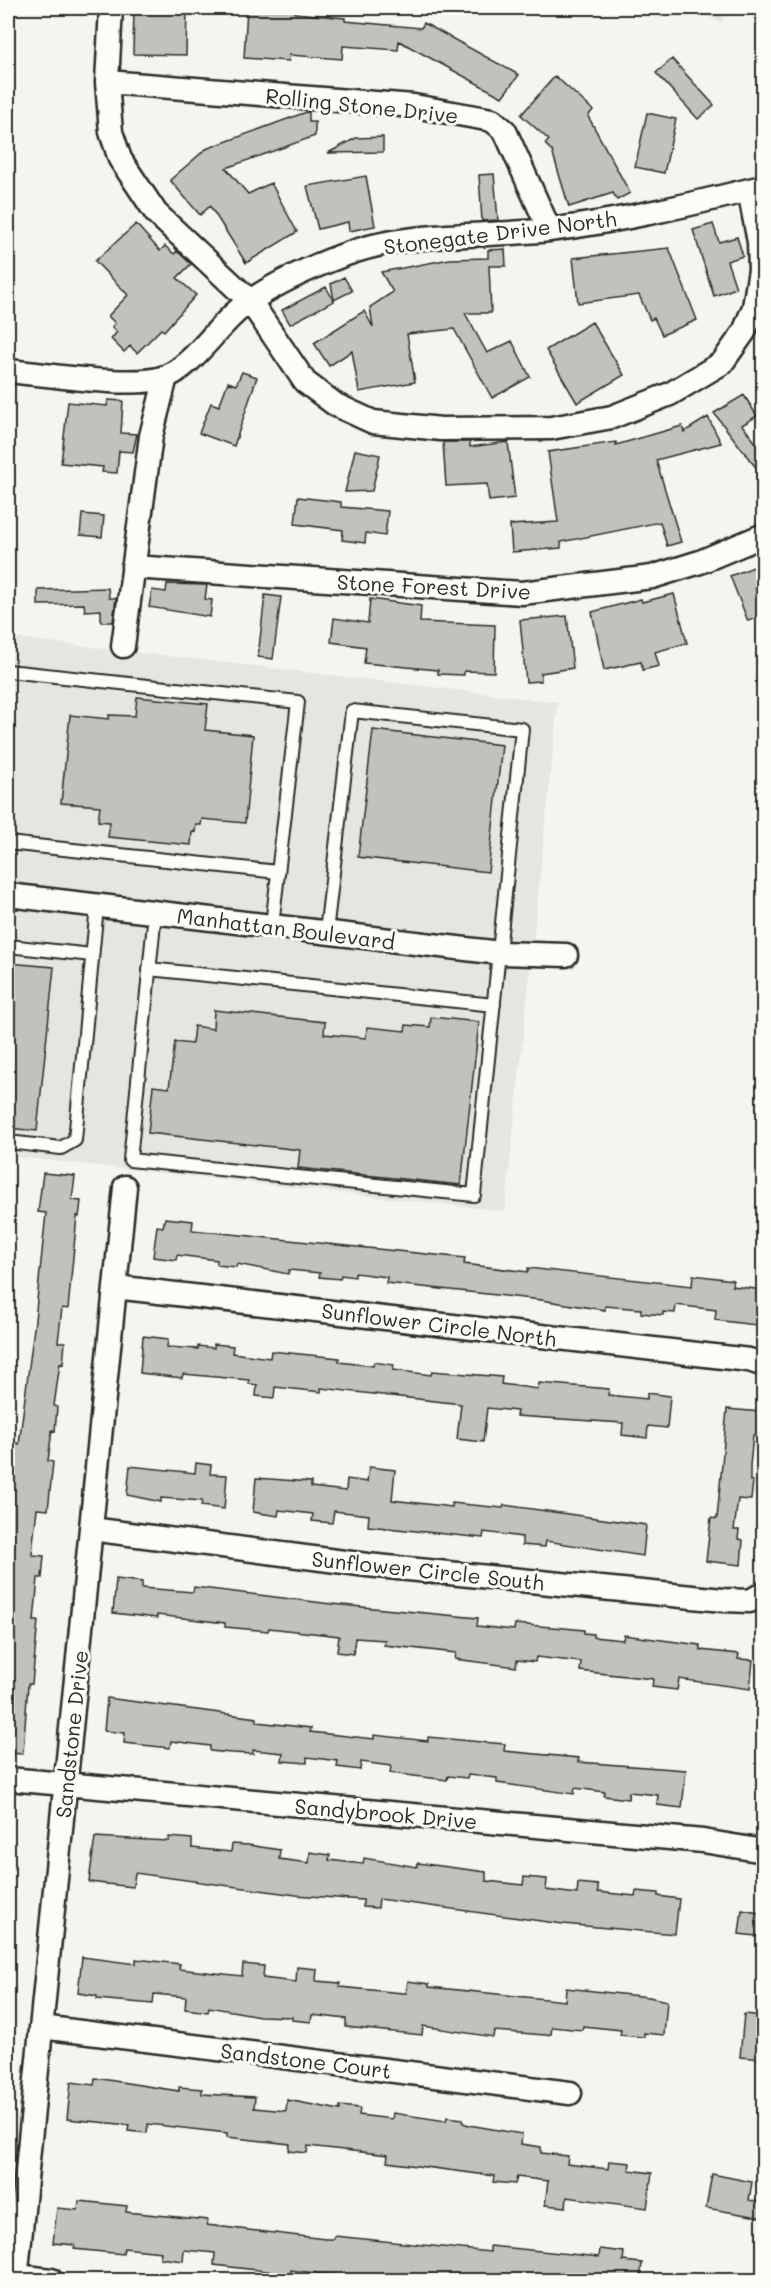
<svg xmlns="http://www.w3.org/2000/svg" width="771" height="2288" font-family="Mali,sans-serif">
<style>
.built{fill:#e6e5e0}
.building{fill:#c2c1be;stroke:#2b2b2b;stroke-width:1.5}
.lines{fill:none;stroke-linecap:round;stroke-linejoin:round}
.service-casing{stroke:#2b2b2b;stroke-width:16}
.minor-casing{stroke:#2b2b2b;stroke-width:27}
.service{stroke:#fdfcf7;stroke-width:12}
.minor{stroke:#fdfcf7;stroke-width:22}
.labels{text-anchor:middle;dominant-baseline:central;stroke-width:6;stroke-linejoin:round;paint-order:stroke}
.street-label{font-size:21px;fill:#2b2b2b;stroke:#fdfcf7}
</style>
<rect width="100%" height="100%" fill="#f5f4ef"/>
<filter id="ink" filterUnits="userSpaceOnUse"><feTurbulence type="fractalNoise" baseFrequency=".0167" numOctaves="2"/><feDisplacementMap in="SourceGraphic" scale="12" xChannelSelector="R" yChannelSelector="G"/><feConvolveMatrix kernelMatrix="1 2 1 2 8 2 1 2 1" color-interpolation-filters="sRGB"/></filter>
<g filter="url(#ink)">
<!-- built -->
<path class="built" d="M686 8H763V19L727 8 722 22Z
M8 637 558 702 505 1211 8 1156Z"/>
<!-- building -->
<path class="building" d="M134 8H187L186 55 133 54Z
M247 8H295V13L345 18V21L421 28 424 23 519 75 502 97 399 41 398 50 343 46 342 59 290 55 289 61 244 58Z
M672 59 714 105 698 119 656 73Z
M555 76 593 110 588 116 630 193 617 200 613 193 569 207 552 151 545 144 549 140 521 115Z
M309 111V122H315V136L226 168 248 194 271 183 297 232 246 263 210 206 200 215 170 180 206 149Z
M647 113 676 119 664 173 635 167Z
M383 137V152L328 153 356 138Z
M494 174 498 220 482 221 479 175Z
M366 176 375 226 349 231 348 222 318 229 307 186Z
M136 224 160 251 165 246 174 254 177 251 191 264 177 278 196 295 164 331 161 329 137 353 130 346 124 352 111 339 117 332 112 327 115 323 108 316 128 295 95 261Z
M713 224 719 242 737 237 743 256 727 261 736 288 714 296 693 230Z
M669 248 697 320 662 335 654 318 650 320 639 295 578 303 573 258Z
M505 249 506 266H489L491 313H465L487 353 512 341 530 377 492 398 454 329 407 334 415 382 359 392 352 351 329 366 314 343 364 311 373 327 370 307 393 292 381 272 450 259 488 258V250Z
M344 277 352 291 334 300 331 284Z
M326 287 334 301 290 324 282 310Z
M592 322 624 375 577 403 546 350Z
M242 372 257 377 234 446 199 433 211 403 219 406 228 382 236 385Z
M744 395 757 416 742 425 764 453V478L714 413Z
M108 400 123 401 121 433 137 434 133 452 119 451 117 473 102 472 103 467 61 463 68 402 107 406Z
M708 417 721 443 656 460 681 542 667 546 660 522 561 542V548L512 552 510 525 558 522 548 452 616 442V445L682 426 684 432Z
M443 442H470V447L508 442 515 498 489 501 487 484 446 486Z
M355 450 380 455 372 491 345 492Z
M298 497 341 502V507L388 511 385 536 366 533 365 543 342 540 343 530 295 524Z
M82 514 104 516 102 537 80 535Z
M764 563V615L748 621 730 576Z
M167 584 207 585 205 599 212 600 210 617 149 607 152 590 166 592Z
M108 588 109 598H116L113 622H101V610L85 611 84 604 38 605V590Z
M674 594 687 643 655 652 659 666 643 670 641 662 604 670 592 612 641 599 642 602Z
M265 595 281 597 273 659 258 657Z
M370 599 421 606 420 622 495 625 494 672 464 671V675L438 674V670L364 663 366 647 331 642 334 618 368 623Z
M567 616 573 668 541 673V681L526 682 520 620Z
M137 697 208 704 205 730 253 735 245 823 202 819 201 825H196L195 832 192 831 191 845 108 837 110 822 98 821 100 806 61 803 70 715 109 719V715L135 716Z
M373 730 502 745 488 872 358 857Z
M8 963 54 967 37 1131 8 1128Z
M214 1010 325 1022 324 1034 366 1038 367 1027 405 1031 406 1025 430 1027 431 1017 479 1022 461 1185 298 1168 300 1150 148 1133 153 1086 169 1088 175 1042 192 1044 194 1026 213 1029Z
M43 1173 75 1176 72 1200 81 1201 79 1217 77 1216 68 1309 62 1308 58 1342H65L63 1364 60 1363 54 1406 57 1407 55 1431 52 1430 48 1461 53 1462 48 1510 37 1509 33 1543 32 1555 44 1556 42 1578H38L34 1621H38L32 1684H28L23 1754 8 1753V1493H10L15 1443 19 1444 35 1320 46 1213 38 1212Z
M165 1218 193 1221 192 1230 465 1258 464 1264 528 1272V1268L692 1286 693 1275 733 1280 732 1286 764 1290V1326L715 1320 716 1310 676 1305 675 1313 663 1312V1315L641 1313V1309L605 1306V1310L541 1300 386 1283 387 1277 355 1273V1277L341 1275 340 1279 319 1277 320 1273 289 1270 288 1274 237 1264 236 1267 217 1265V1260L177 1255 176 1260 153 1257 157 1226 163 1227Z
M143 1336 168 1339 167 1347 198 1349V1346L214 1348V1344L233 1346 232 1353 270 1358 271 1351 339 1358V1362L373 1366 374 1362 394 1365 393 1370 431 1375 432 1371 502 1377 501 1384 538 1389 539 1383 609 1389 608 1395 647 1399V1393L670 1396 667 1428 648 1426 647 1438 622 1435 623 1423 516 1416 517 1411 487 1408 483 1442 457 1439 461 1404 321 1388V1392L275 1387 274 1398 256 1396 257 1385 249 1384V1380L183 1374 182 1378 140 1373Z
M727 1409 761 1412 759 1435H753L750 1466V1481H753L751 1500 738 1499 734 1530H739L738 1539 743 1540 741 1565 706 1561 711 1518 717 1519Z
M196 1463 211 1465 210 1474 227 1475 224 1509 201 1506 202 1501 161 1498V1502L127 1495 130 1466 195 1473Z
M369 1467 395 1470 392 1500 452 1507V1503L503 1508 504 1505 646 1525 643 1556 546 1541 545 1547 522 1545V1537L484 1532 483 1538 368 1526 369 1515 334 1511 332 1523 312 1521 313 1514 279 1510 278 1516 253 1512 256 1478 311 1482V1487L346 1491 347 1479 367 1482Z
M116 1579 142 1582V1588L193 1592 194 1587 331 1604 478 1618 477 1626 514 1630 515 1624 564 1628 584 1630V1633L593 1634V1637L623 1640 624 1635 700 1645V1650L739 1654 738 1659 753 1660 750 1689 679 1679 677 1690 652 1687 653 1679 580 1671 581 1662 536 1657 535 1662 517 1660 516 1667 455 1659 456 1653 384 1645 385 1640 355 1638 353 1654 337 1652 339 1636 269 1628 268 1631 225 1627V1623L157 1615V1618L113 1613Z
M107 1698 257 1718V1722L311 1728 310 1732 374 1739V1735L428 1741V1737L482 1742 505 1744 504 1751 579 1758 578 1762 686 1770 682 1808 657 1805 658 1795 629 1792 628 1799 604 1796 605 1792 575 1788 574 1794 497 1783V1778L468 1775 467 1778 448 1776 447 1780 390 1773 391 1766 361 1762 360 1770 337 1767 338 1761 307 1757V1763L282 1761 283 1753 253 1750V1754L231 1753 210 1751V1746L171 1741 170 1748 124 1743 125 1733 104 1731Z
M95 1837 148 1840 169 1841V1837L192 1839V1848L231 1852 232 1844 248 1845 280 1850 279 1859 309 1863 310 1852 330 1855 329 1860 363 1864 364 1858 417 1867 418 1863 486 1872V1881L523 1885 524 1877 547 1879 546 1890 577 1894 578 1883 598 1885V1892L635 1896 636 1891 658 1893V1896L679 1899 675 1934 563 1924 379 1899 378 1908 363 1907V1900L296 1895 135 1873 133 1887 89 1882Z
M742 1910 764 1914V1937L739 1934Z
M82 1957 136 1964V1959L180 1964 179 1969 242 1976 243 1964 264 1966 263 1978 296 1982 297 1967 317 1969 316 1981 340 1983V1987L403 1993H406L408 1981 429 1984V1987L565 2001 566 1988 649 1997 667 2001 664 2035 644 2033V2037L620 2035 621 2030 583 2026 582 2030 552 2027 551 2034 545 2035 494 2031 493 2037 423 2026 422 2035 346 2027V2019L312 2015 311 2022 292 2020V2017L260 2016 209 2007 208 2012 185 2009 186 1997 154 1994 153 2004 97 1999V1996L78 1993Z
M744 2014 764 2016V2059L740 2057Z
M95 2078 179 2091V2087L202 2089V2094L255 2097 254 2108 286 2111 287 2100 340 2110V2106L360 2108 359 2115 392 2119 393 2113 446 2121 447 2117 463 2119V2123L469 2125 522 2134 521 2144 541 2147V2153L568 2156 567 2164 608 2169 609 2161 630 2163 629 2170 652 2173 647 2208 567 2197 566 2207 545 2205 548 2181 517 2177 515 2184 493 2182 494 2176 387 2162 388 2155 308 2146 307 2153 289 2151 290 2144 227 2137V2133L148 2124 147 2133 128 2131 129 2125 67 2119 71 2082 94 2085Z
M712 2174 752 2182 749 2200 764 2203V2218L706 2208Z
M79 2201 127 2206 126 2212 208 2220 207 2225 325 2239H334L335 2236 490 2252V2246L599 2257 600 2249 624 2252 623 2261 642 2263 640 2280H428L429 2278 395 2275V2280H374L291 2270V2274L214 2265 215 2253 184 2250 183 2261 160 2258 161 2252 124 2248 123 2254 74 2249 75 2245 53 2243 57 2208 78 2210Z"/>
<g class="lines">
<defs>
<path id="service" d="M8 671 298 702 272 925
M8 843 278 872
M155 913 130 1160 474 1195 522 729 352 711 326 932
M8 946 92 955
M149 969 494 1005
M8 1142 61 1148 75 1140 97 906"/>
<path id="minor" d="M111 8 107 82 111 132 120 159 156 213 250 301 305 382 336 405 373 422 441 429 551 428 612 417 670 394 722 363 744 332 754 307 760 270 759 242 749 190
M107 82 414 106 492 120 505 131 549 229
M8 371C45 374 133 389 165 377 191 368 219 324 242 307 274 282 342 252 382 244 436 233 494 236 549 230 621 221 692 204 762 187
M133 567 522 593 652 577 700 562 764 535
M123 646 151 436 166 377
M8 895 500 953 566 955
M115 1287 749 1360 764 1365
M91 1529 367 1565 723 1600 750 1601 764 1593
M8 1779 703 1841 764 1851
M41 2027 570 2093
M17 2276 51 2280
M16 2280 125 1187"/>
</defs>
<!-- service casing -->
<use href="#service" class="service-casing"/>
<!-- minor casing -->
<use href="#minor" class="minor-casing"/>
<!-- service -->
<use href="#service" class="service"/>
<!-- minor -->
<use href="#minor" class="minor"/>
</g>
</g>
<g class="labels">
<!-- street labels -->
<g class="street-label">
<text transform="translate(362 105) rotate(6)">Rolling Stone Drive</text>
<text transform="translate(500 232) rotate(-7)">Stonegate Drive North</text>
<text transform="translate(434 586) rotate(3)">Stone Forest Drive</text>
<text transform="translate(286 928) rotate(7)">Manhattan Boulevard</text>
<text transform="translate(439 1324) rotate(7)">Sunflower Circle North</text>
<text transform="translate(428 1570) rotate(6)">Sunflower Circle South</text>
<text transform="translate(71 1734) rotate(-84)">Sandstone Drive</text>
<text transform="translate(386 1813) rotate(5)">Sandybrook Drive</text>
<text transform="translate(306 2060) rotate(7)">Sandstone Court</text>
</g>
</g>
<!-- margin -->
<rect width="771" height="2288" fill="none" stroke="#fdfcf7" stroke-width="30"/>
<rect x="15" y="15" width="741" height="2258" fill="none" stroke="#2b2b2b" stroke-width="2" filter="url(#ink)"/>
</svg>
